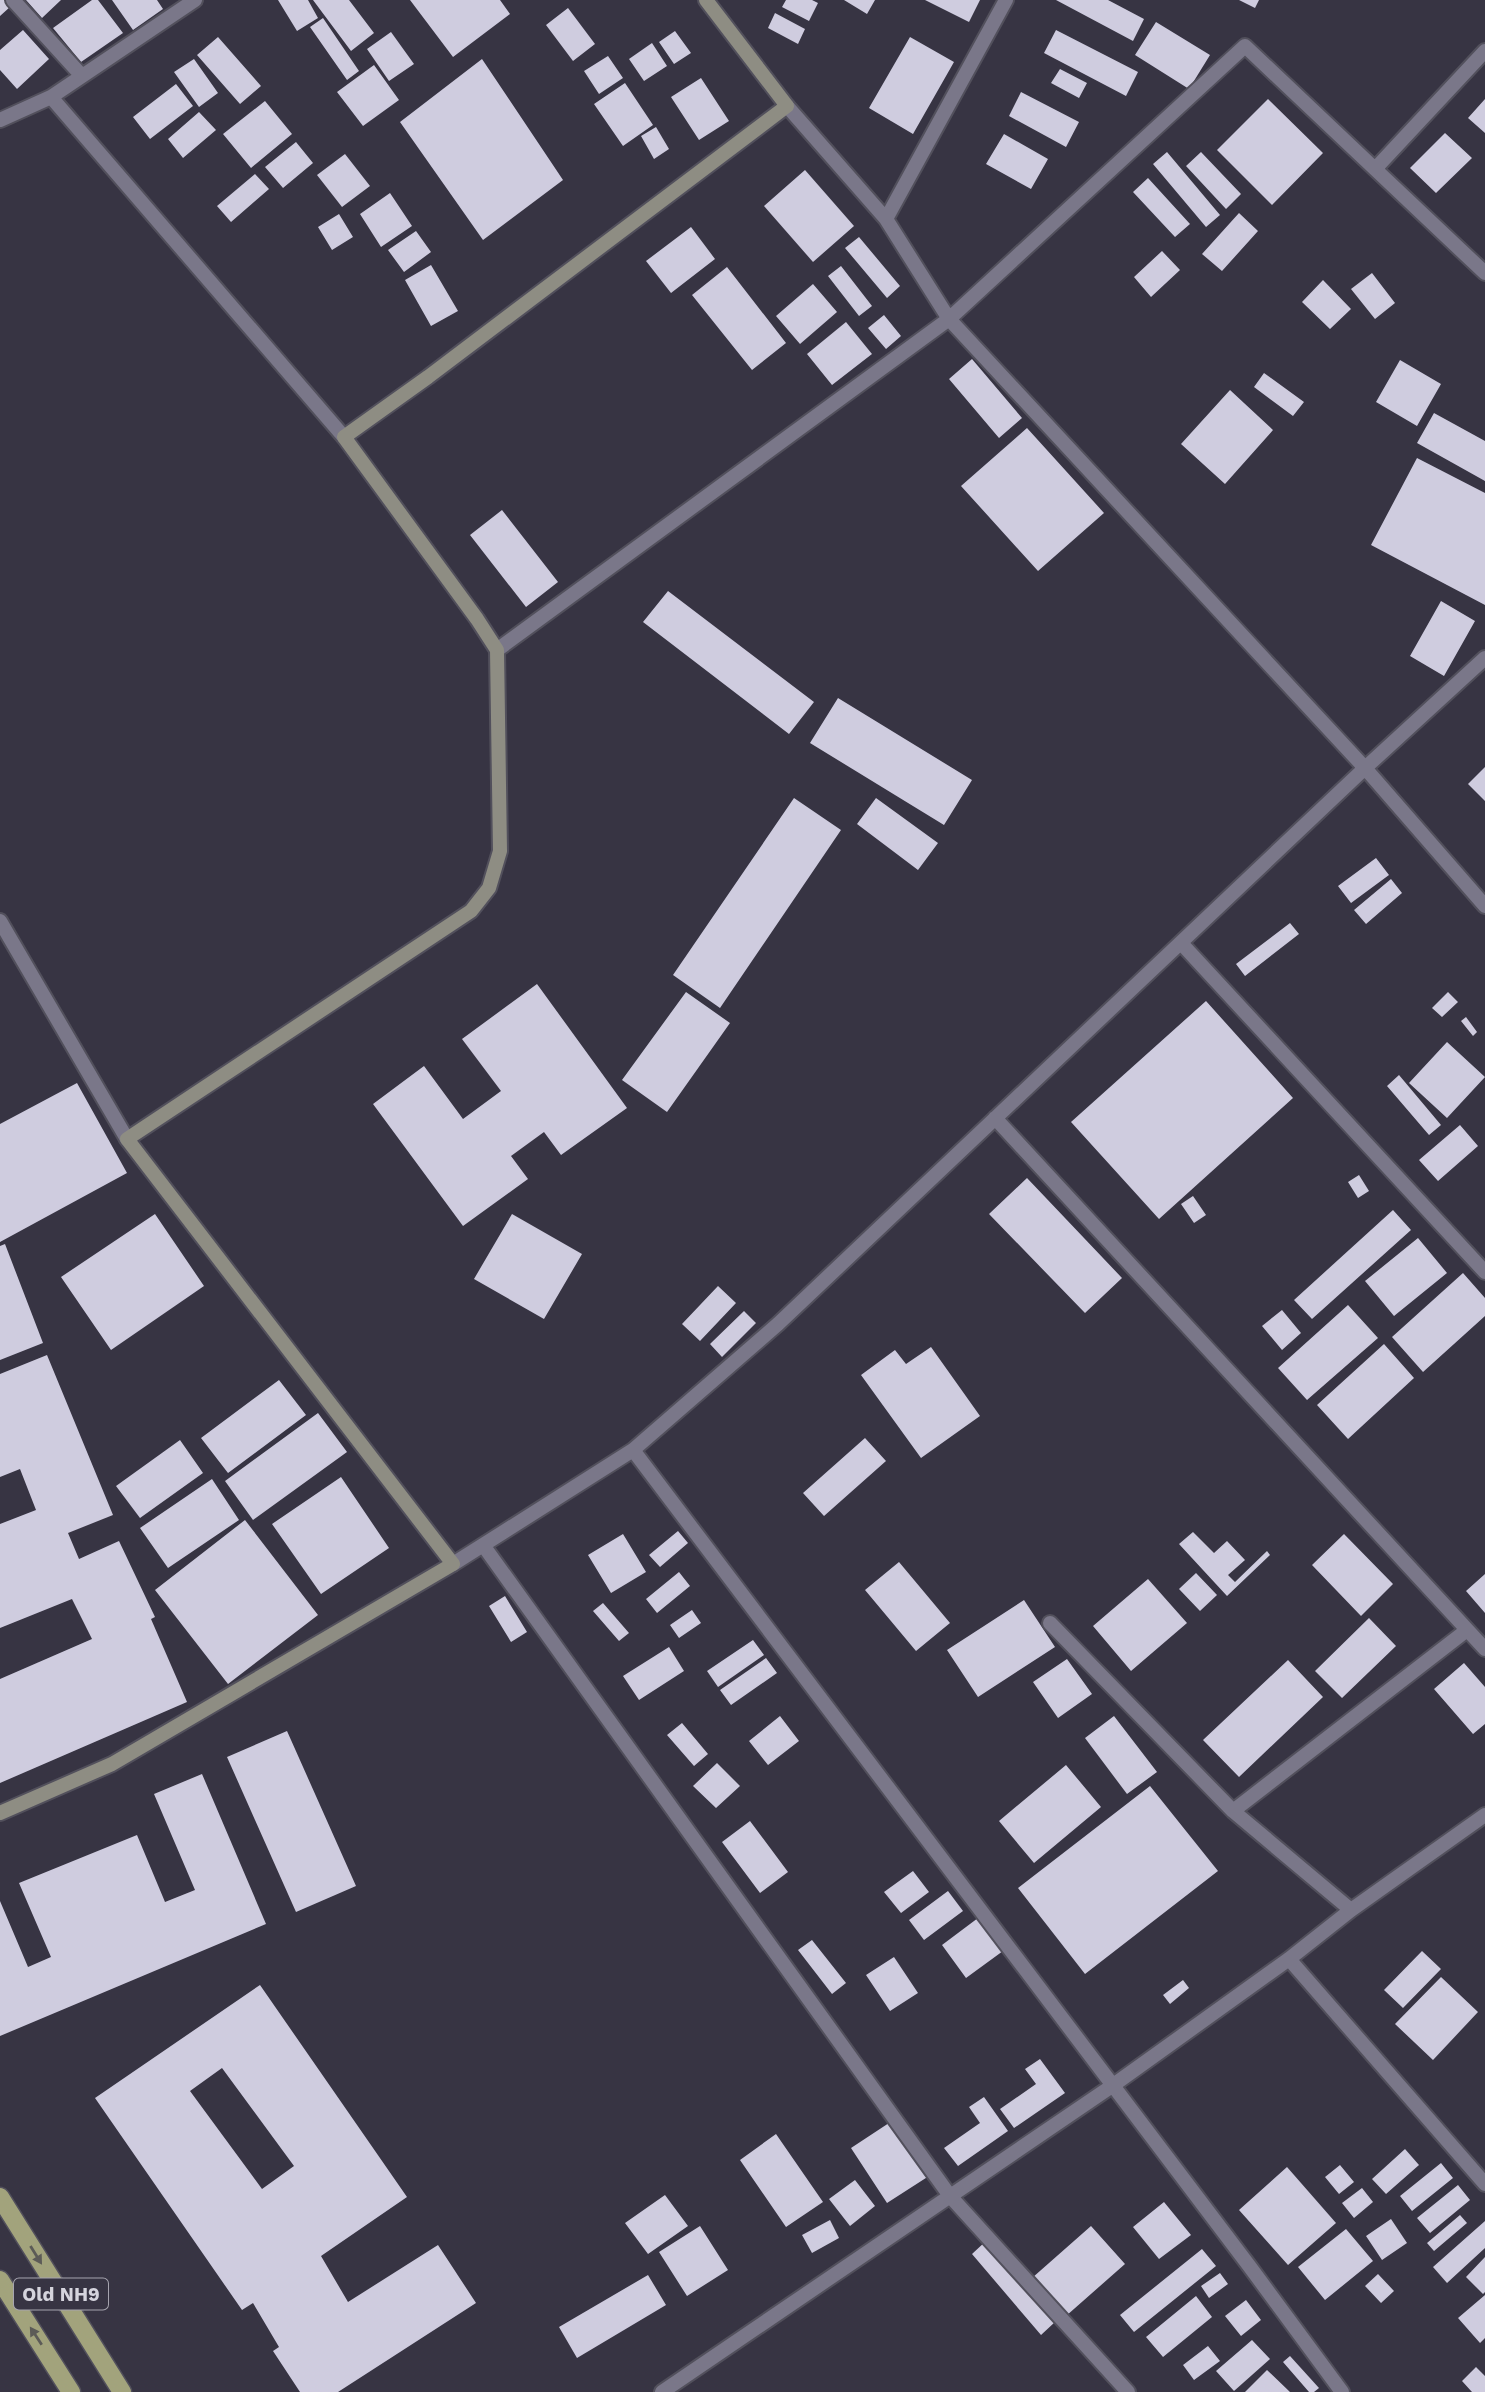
<svg xmlns="http://www.w3.org/2000/svg" width="1485" height="2392" font-family="'Work Sans',sans-serif">
<style>
.building{fill:#cfccdf;fill-rule:evenodd}
.lines{fill:none;stroke-linecap:round;stroke-linejoin:round}
.minor-casing{stroke:#52505c;stroke-width:18}
.secondary-casing{stroke:#52505c;stroke-width:18}
.primary-casing{stroke:#52505c;stroke-width:21}
.minor{stroke:#7a7789;stroke-width:14}
.secondary{stroke:#8e8d83;stroke-width:14}
.primary{stroke:#a2a37c;stroke-width:18}
.oneway{fill:#5c5b57}
.labels{text-anchor:middle;dominant-baseline:central;stroke-width:7;stroke-linejoin:round;paint-order:stroke}
.shield{fill:#373443;stroke:#a6a4af;stroke-width:2}
.shield-label{font-size:19px;font-weight:bold;fill:#d5d4dd}
</style>
<rect width="100%" height="100%" fill="#373443"/>
<!-- building -->
<path class="building" d="M0 0H4L10 7 0 16Z
M26 0H61L42 18Z
M92 0H98L123 33 81 62 53 28Z
M112 0H157L163 9 133 30Z
M278 0H308L318 18 297 31Z
M313 0H349L374 33 351 51Z
M410 0H500L510 14 453 57Z
M786 0H812L818 3 809 21 782 7Z
M844 0H875L867 14Z
M925 0H980L969 22Z
M1056 0H1108L1144 19 1133 41Z
M1239 0H1259L1255 8Z
M568 8 595 44 573 61 546 25Z
M775 13 805 29 798 44 768 28Z
M323 18 359 71 347 80 310 27Z
M1156 22 1210 55 1189 89 1135 55Z
M23 30 49 59 17 89 0 70V50Z
M1056 30 1138 72 1126 96 1044 53Z
M675 31 691 53 674 64 659 42Z
M391 32 414 64 389 81 367 49Z
M218 37 261 86 240 104 197 55Z
M910 37 954 62 913 134 869 108Z
M652 43 667 66 644 81 629 59Z
M608 56 623 78 599 94 584 71Z
M194 59 218 93 199 107 174 72Z
M482 59 563 180 483 240 400 122Z
M374 65 399 100 363 126 337 92Z
M1060 69 1087 83 1079 98 1051 83Z
M701 78 729 121 699 140 671 97Z
M625 83 653 125 623 146 594 104Z
M176 84 193 106 150 139 133 117Z
M1021 92 1079 122 1066 147 1009 116Z
M1268 99 1323 153 1272 205 1217 150Z
M1485 99V133L1468 118Z
M265 101 292 134 251 168 223 134Z
M199 112 216 130 183 158 168 139Z
M656 127 669 149 654 159 641 136Z
M1445 133 1472 158 1436 193 1410 168Z
M1004 134 1048 159 1031 189 986 164Z
M296 142 313 163 283 188 265 167Z
M1167 152 1220 215 1206 227 1153 164Z
M1201 152 1241 194 1226 209 1186 166Z
M345 154 370 186 342 207 317 175Z
M805 170 854 226 813 262 764 206Z
M255 174 269 189 231 222 217 206Z
M1148 178 1190 224 1175 237 1133 192Z
M390 193 412 226 381 247 360 214Z
M1239 213 1258 231 1222 271 1202 254Z
M339 214 353 237 332 250 318 227Z
M691 227 715 259 671 293 646 261Z
M416 231 431 252 404 272 388 250Z
M859 237 900 286 887 298 845 248Z
M1162 251 1180 270 1151 297 1134 277Z
M431 265 458 311 431 326 405 280Z
M841 266 872 306 859 316 828 276Z
M727 267 786 343 752 370 692 295Z
M1372 273 1395 303 1375 319 1351 289Z
M1323 280 1351 309 1330 329 1302 302Z
M813 284 837 312 800 344 776 316Z
M884 315 901 336 886 349 868 328Z
M846 322 872 354 832 385 807 354Z
M972 359 1022 418 999 438 949 379Z
M1400 360 1441 384 1417 426 1376 402Z
M1264 373 1304 402 1293 416 1254 387Z
M1230 390 1273 430 1225 484 1181 444Z
M1434 413 1485 441V481L1417 443Z
M1027 428 1104 513 1038 571 961 486Z
M1417 458 1485 493V605L1371 545Z
M502 510 558 582 526 607 470 535Z
M668 591 814 702 789 734 643 622Z
M1441 601 1475 621 1444 676 1410 656Z
M838 698 972 780 944 825 810 743Z
M1485 767V801L1468 784Z
M794 798 841 830 720 1008 673 975Z
M876 798 938 843 918 870 857 824Z
M1376 858 1389 875 1351 903 1338 886Z
M1391 879 1402 893 1366 924 1354 910Z
M1290 923 1299 934 1245 976 1236 964Z
M537 984 627 1108 561 1155 544 1132 511 1156 528 1179 463 1226 373 1104 424 1066 463 1119 501 1091 462 1039Z
M686 992 730 1023 667 1112 622 1080Z
M1448 992 1458 1002 1442 1017 1432 1008Z
M1206 1001 1293 1098 1159 1219 1071 1122Z
M1466 1017 1477 1032 1473 1036 1461 1021Z
M1447 1042 1485 1077 1447 1118 1409 1083Z
M1399 1075 1441 1125 1429 1135 1387 1086Z
M77 1083 127 1173 0 1242V1124Z
M1460 1125 1478 1146 1438 1181 1419 1160Z
M1359 1175 1369 1191 1358 1198 1348 1182Z
M1027 1178 1122 1278 1085 1313 989 1214Z
M1193 1196 1206 1215 1194 1223 1181 1204Z
M1393 1210 1411 1230 1312 1319 1294 1300Z
M155 1214 204 1286 111 1350 61 1277Z
M512 1214 582 1254 544 1319 474 1279Z
M1418 1238 1447 1273 1394 1316 1365 1281Z
M5 1244 43 1343 0 1360V1246Z
M1463 1273 1485 1298V1316L1423 1372 1392 1337Z
M718 1286 736 1303 700 1341 682 1324Z
M1348 1305 1378 1338 1307 1400 1278 1368Z
M1282 1310 1301 1333 1282 1350 1262 1326Z
M744 1311 756 1323 722 1357 710 1344Z
M1384 1344 1414 1378 1348 1439 1317 1405Z
M931 1347 980 1416 921 1458 861 1375 895 1350 906 1364Z
M47 1355 113 1515 68 1533 79 1559 119 1541 155 1617 151 1619 187 1702 0 1783V1679L92 1639 72 1599 0 1628V1524L36 1510 20 1469 0 1477V1374Z
M279 1380 306 1415 228 1473 201 1438Z
M318 1413 347 1452 253 1520 225 1481Z
M865 1438 886 1461 824 1516 803 1493Z
M180 1440 203 1473 140 1518 116 1486Z
M341 1477 389 1548 321 1594 272 1524Z
M212 1479 239 1520 168 1568 140 1528Z
M245 1520 318 1615 228 1684 155 1590Z
M678 1531 688 1543 660 1567 649 1555Z
M1193 1532 1214 1553 1227 1541 1245 1560 1228 1575 1235 1582 1267 1551 1270 1555 1227 1596 1179 1544Z
M623 1534 646 1572 611 1593 588 1555Z
M1344 1534 1393 1584 1361 1616 1312 1565Z
M899 1562 950 1623 916 1651 865 1590Z
M679 1572 690 1586 657 1613 646 1599Z
M1196 1573 1217 1595 1200 1611 1179 1589Z
M1485 1574V1613L1466 1591Z
M1148 1579 1187 1623 1131 1671 1093 1626Z
M505 1596 527 1632 511 1642 489 1606Z
M1024 1600 1055 1647 978 1697 947 1650Z
M603 1603 629 1633 619 1641 593 1611Z
M692 1610 701 1623 679 1638 670 1625Z
M1369 1618 1396 1646 1342 1698 1315 1671Z
M753 1640 764 1655 718 1687 707 1671Z
M669 1647 684 1671 639 1700 623 1676Z
M766 1658 777 1673 731 1705 720 1690Z
M1067 1659 1092 1694 1058 1718 1033 1682Z
M1288 1660 1323 1697 1239 1777 1203 1740Z
M1464 1663 1485 1687V1724L1473 1734 1434 1689Z
M780 1716 799 1741 768 1765 749 1741Z
M1114 1716 1157 1772 1127 1794 1085 1738Z
M682 1723 708 1754 694 1766 667 1735Z
M287 1731 356 1886 296 1912 227 1757Z
M717 1763 740 1786 716 1808 693 1786Z
M1066 1765 1101 1807 1034 1863 999 1821Z
M202 1774 266 1924 0 2036V1901L28 1967 51 1957 19 1883 137 1835 165 1902 195 1890 154 1794Z
M1150 1786 1218 1871 1085 1974 1018 1888Z
M750 1821 788 1872 760 1893 722 1842Z
M913 1871 929 1892 901 1913 884 1892Z
M948 1891 963 1911 924 1940 909 1920Z
M978 1918 1003 1951 966 1978 942 1945Z
M812 1940 846 1983 832 1994 798 1950Z
M1422 1951 1441 1969 1403 2008 1384 1990Z
M894 1957 918 1993 890 2011 866 1975Z
M1441 1977 1478 2012 1433 2060 1395 2024Z
M1183 1980 1189 1988 1170 2004 1163 1995Z
M260 1985 407 2197 321 2256 348 2302 438 2245 476 2303 338 2392H300L273 2351 279 2347 253 2303 242 2310 95 2098ZM222 2068 294 2166 262 2189 190 2091Z
M1040 2059 1065 2093 1014 2128 1000 2109 1036 2084 1025 2069Z
M984 2097 1008 2131 958 2166 944 2148 980 2123 969 2107Z
M892 2121 929 2176 887 2203 851 2148Z
M776 2134 823 2202 786 2227 740 2160Z
M1405 2149 1419 2165 1386 2194 1372 2179Z
M1441 2163 1453 2178 1412 2211 1400 2196Z
M1340 2165 1354 2182 1339 2194 1325 2177Z
M1287 2167 1336 2223 1288 2265 1239 2210Z
M855 2180 875 2206 850 2226 829 2199Z
M1458 2185 1470 2200 1430 2233 1417 2218Z
M1362 2188 1373 2202 1354 2218 1342 2203Z
M665 2195 688 2226 648 2254 625 2223Z
M1164 2202 1191 2235 1159 2259 1133 2227Z
M1460 2215 1467 2223 1434 2251 1427 2243Z
M1391 2219 1407 2243 1382 2260 1366 2236Z
M830 2220 839 2238 812 2253 802 2235Z
M1485 2221V2248L1447 2283 1433 2267Z
M700 2226 728 2270 687 2296 659 2252Z
M1091 2226 1125 2264 1066 2316 1032 2278Z
M1346 2229 1373 2261 1325 2300 1298 2267Z
M986 2241 1055 2322 1041 2335 972 2254Z
M1202 2249 1216 2266 1134 2332 1120 2315Z
M1485 2257V2292L1483 2294 1466 2277Z
M1220 2273 1228 2284 1209 2298 1201 2286Z
M1378 2274 1394 2291 1381 2303 1365 2286Z
M648 2275 666 2305 577 2358 559 2327Z
M1485 2295V2338L1480 2343 1458 2318Z
M1196 2296 1212 2317 1163 2357 1146 2337Z
M1246 2300 1261 2320 1241 2336 1225 2316Z
M1252 2340 1270 2359 1234 2391 1216 2371Z
M1208 2346 1220 2361 1194 2380 1183 2365Z
M1290 2356 1319 2388 1314 2392H1309L1283 2362Z
M1476 2367 1485 2376V2392H1472L1462 2381Z
M1267 2370 1290 2392H1245Z"/>
<g class="lines">
<defs>
<path id="minor" d="M13 0 82 76
M51 97 344 437
M787 106 886 219 1006 0
M0 120 51 97 195 0
M1375 169 1485 273
M886 219 949 319 1245 46 1375 169 1485 51
M497 650 949 319 1365 768 1485 906
M0 921 127 1139
M1181 943 1485 1272
M995 1118 1485 1649
M633 1450 1250 2267 1342 2392
M483 1545 950 2196 1128 2392
M453 1564 633 1450 778 1324 1365 768 1485 658
M1050 1623 1233 1811
M1351 1910 1233 1811 1467 1630
M1289 1959 1485 2184
M662 2392 1112 2086 1289 1959 1351 1910 1485 1815"/>
<path id="secondary" d="M0 1813 112 1764 453 1564 127 1139 471 911 489 888 500 851 497 650 477 619 344 437 428 377 787 106 706 0"/>
<path id="primary" d="M0 2197 122 2392
M0 2280 71 2392"/>
</defs>
<!-- minor casing -->
<use href="#minor" class="minor-casing"/>
<!-- secondary casing -->
<use href="#secondary" class="secondary-casing"/>
<!-- primary casing -->
<use href="#primary" class="primary-casing"/>
<!-- minor -->
<use href="#minor" class="minor"/>
<!-- secondary -->
<use href="#secondary" class="secondary"/>
<!-- primary -->
<use href="#primary" class="primary"/>
</g>
<!-- one-way arrows -->
<defs><path id="oneway-solid" d="M-6-.8H1V-3.2L6.5 0L1 3.2V.8H-6Z" transform="scale(1.75)"/></defs>
<g class="oneway">
<use href="#oneway-solid" transform="translate(36 2255) rotate(58)"/>
<use href="#oneway-solid" transform="translate(36 2336) rotate(-123)"/>
</g>
<g class="labels">
<!-- shield labels -->
<rect class="shield" x="14" y="2278.5" width="94" height="31" rx="5"/>
<g class="shield-label">
<text x="61" y="2294">Old NH9</text>
</g>
</g>
</svg>
